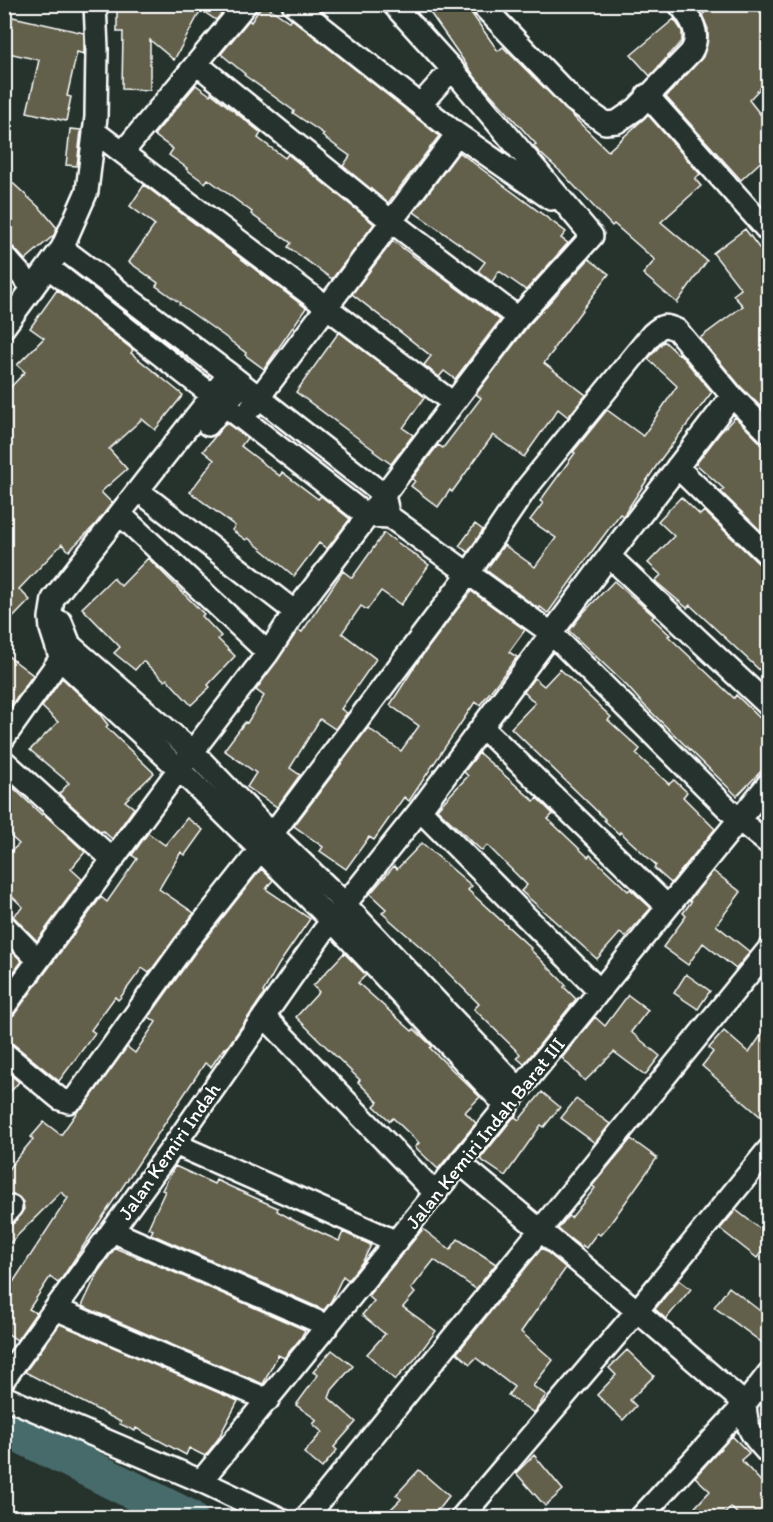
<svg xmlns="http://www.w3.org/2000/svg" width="773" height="1522" font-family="Itim,sans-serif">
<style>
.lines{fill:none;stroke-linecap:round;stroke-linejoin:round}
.river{stroke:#476b6a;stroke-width:38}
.building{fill:#62614c;stroke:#fff;stroke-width:1.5}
.minor-casing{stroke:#fff;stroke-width:26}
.minor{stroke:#26332d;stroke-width:21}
.labels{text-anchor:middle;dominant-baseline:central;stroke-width:4.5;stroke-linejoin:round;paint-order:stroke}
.street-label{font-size:20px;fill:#fff;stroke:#26332d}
</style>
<rect width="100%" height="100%" fill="#26332d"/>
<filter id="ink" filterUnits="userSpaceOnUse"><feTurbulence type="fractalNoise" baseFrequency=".0167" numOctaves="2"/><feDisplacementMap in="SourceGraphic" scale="12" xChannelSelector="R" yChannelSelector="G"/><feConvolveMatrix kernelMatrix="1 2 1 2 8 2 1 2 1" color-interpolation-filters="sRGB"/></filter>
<g filter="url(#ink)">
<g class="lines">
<!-- river -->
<path class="river" d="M4 1426 188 1518"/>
</g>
<!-- building -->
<path class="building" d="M117 4H225L228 6 216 20 201 10 174 60 150 40V90L122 89 123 32H117Z
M263 4 290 22 292 19 439 136 388 203 343 166 350 156 322 136 324 134 293 113 294 111 244 75 245 74 221 54 249 20 251 22Z
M424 4H465L498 51 503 47 608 151 648 115 700 174 695 179 701 186 661 222 707 261 677 303 643 274 655 260 614 224 612 226 562 173 538 151 533 146 536 144 475 77Z
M715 4H768V80L749 100 768 124V155L741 180 666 97 703 57 708 38V29L702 15Z
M4 15 84 33V54L77 52 67 96 71 97 66 121 27 112 39 60 4 52Z
M674 19 682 31V41L650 76 631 55Z
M196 85 210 95 211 93 261 133 258 138 285 158 288 154 290 156 374 224 332 279 288 247 291 243 251 214 252 212 208 179 205 183 186 169 187 168 169 155 173 149 154 135Z
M70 129 81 130 77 166 66 165Z
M459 152 566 232 561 238 568 243 526 290 499 271 492 282 478 271 485 262 414 212Z
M4 175 42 210 57 228 54 235 25 260 13 247 4 244Z
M144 185 306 308 264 369 245 355 246 353 224 336 179 304 180 303 156 286 158 283 129 262 155 225 130 206Z
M745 229 768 260V414L741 387 700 338 743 306 733 295 741 289 713 253Z
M393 241 500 320 455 379 444 371 439 377 424 365 431 356 352 294Z
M589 259 609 274 553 349 554 350 544 363 586 395 568 417 558 409 524 457 493 435 452 492 450 490 438 507 411 486 415 481 412 479 438 445 443 448 481 398 476 394 528 326Z
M57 290 133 350 131 353 183 395 155 430 142 419 109 449 127 469 101 492 112 503 95 525 69 551 62 544 19 589 30 600 4 627V394L25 372 17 365 44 338 30 328Z
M339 332 425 397 403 428 413 435 391 464 373 451 374 450 296 392Z
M664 341 678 354 679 353 712 392 661 459 623 516 620 514 593 550 548 613 540 607 539 609 486 570 504 545 535 567 556 538 530 520 543 503 540 501 575 453 573 452 607 410 643 436 677 386 648 359Z
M735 417 759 441 768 444V538L721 492 724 489 696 464 720 433Z
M226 423 247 438 241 446 280 476 282 472 318 499 321 496 350 519 327 549 319 543 294 576 248 538 246 540 232 530 235 526 190 492 214 460 203 451Z
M681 497 700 515 704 511 759 564 768 567V678L690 605 687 608 655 581 661 575 648 563 674 536 658 521Z
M475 524 483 530 468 552 459 546Z
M384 533 429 565 401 605 381 591 367 610 361 606 342 633 376 659 341 709 347 713 335 729 320 719 290 768 300 775 277 807 247 787 256 773 224 750 245 722 247 723 264 696 256 690 298 630 302 632 343 571 352 578Z
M148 558 204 614 202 616 221 636 218 639 235 656 208 685 210 687 191 705 167 679 165 681 143 661 135 670 114 653 120 647 82 608 113 578 121 586Z
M614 581 654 616 652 618 670 635 668 636 720 685 734 698 736 695 768 726V764L737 796 643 704 627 686 569 631 583 613Z
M471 591 525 630 509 652 517 657 480 705 475 702 409 801 404 797 374 840 369 837 346 869 320 851 323 847 294 826 368 728 401 751 419 726 390 705 419 660Z
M4 653 33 675 4 715Z
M560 669 611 717 608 720 640 749 636 754 669 784 674 780 687 792 683 797 715 829 671 883 654 868 656 865 620 832 619 834 604 820 605 819 511 728 535 703 524 692 534 678 544 686Z
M62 678 98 712 108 725 106 727 154 773 125 801 134 808 112 839 103 831 101 832 59 794 69 783 30 750 58 722 42 707Z
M479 753 534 801 537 798 553 814 548 819 588 857 590 855 628 891 630 889 651 908 625 937 620 933 597 959 521 891 527 885 487 845 482 851 437 809 468 776 464 772Z
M4 779 42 815 43 813 85 852 71 869 82 879 37 941 13 916 23 907 4 889V858L19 844 4 830Z
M187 818 203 830 185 855 181 852 159 889 194 913 149 973 142 968 120 998 118 1000 115 997 91 1030 95 1033 59 1081 12 1043 4 1041V1019L14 1015 101 897 107 902 137 859 132 855 148 833 165 845Z
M422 843 472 886 468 890 531 948 530 949 566 985 564 987 576 999 524 1064 517 1058 520 1054 474 1009 479 1004 433 958 382 913 386 909 370 894 394 866 397 869Z
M261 869 273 880 266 889 310 919 279 964 263 992 264 994 226 1049 224 1048 211 1067 205 1063 62 1278 58 1283 50 1277 29 1309 36 1313 17 1340 4 1331V1296L68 1198 61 1192 4 1249V1227L14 1223 24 1209 23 1202 19 1197 13 1194 4 1196V1174L33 1139 31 1137 44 1122 61 1135 77 1112 86 1104 127 1047 135 1053 156 1022 149 1017 194 954Z
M713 871 741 892 716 925 750 952 736 969 703 943 688 965 663 947 686 916 683 913 691 902 689 901Z
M4 944 22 961 4 985Z
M344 953 366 975 358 983 412 1031 414 1029 432 1046 430 1048 480 1097 465 1112 476 1123 438 1169 415 1147 419 1143 393 1118 390 1121 374 1106 378 1102 358 1082 360 1080 296 1017 319 992 313 986Z
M686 974 710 991 698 1009 674 993Z
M628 995 648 1010 631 1032 660 1056 645 1075 614 1052 585 1081 562 1058 595 1017 605 1026Z
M768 1025V1109L761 1117 702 1066 713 1052 709 1048 724 1031 749 1053Z
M4 1070 19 1082 4 1099Z
M542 1092 560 1107 544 1127 541 1125 505 1176 480 1159 513 1118 515 1117 519 1120Z
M576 1099 610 1124 595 1143 561 1118Z
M631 1139 657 1158 610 1224 600 1235 597 1233 586 1248 582 1245 581 1247 558 1229 568 1216 571 1218 595 1188 592 1186Z
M175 1166 214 1184 216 1180 262 1201 278 1208 277 1211 295 1221 339 1241 343 1232 371 1245 363 1261 348 1280 343 1276 331 1301 324 1310 151 1234 153 1230 148 1228 165 1191 162 1190Z
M736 1210 768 1235V1243L757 1258 720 1229Z
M423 1229 450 1250 458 1239 496 1264 476 1289 434 1260 411 1289 415 1293 403 1307 436 1331 415 1359 395 1380 367 1354 385 1334 362 1315 374 1301 368 1296Z
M115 1248 139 1258V1257L305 1330 300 1339 284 1358 278 1355 263 1384 82 1306 98 1272Z
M542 1248 566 1268 521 1332 553 1360 533 1386 546 1395 534 1413 508 1395 514 1387 476 1358 470 1364 457 1353Z
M679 1280 691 1289 666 1319 655 1309Z
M729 1287 768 1317V1347L714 1307Z
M60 1324 238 1401 218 1439 205 1456 189 1448 186 1455 136 1428 135 1431 120 1424 121 1422 25 1372Z
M332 1350 353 1366 332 1390 329 1398 356 1422 334 1447 337 1450 322 1468 304 1453 322 1432 313 1424 317 1420 296 1405 318 1375 313 1372Z
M627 1350 654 1376 630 1400 636 1406 623 1420 597 1395 616 1375 609 1368Z
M732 1436 749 1453 741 1460 768 1489V1510L760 1518H741L731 1507 721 1518H685L710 1491 695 1477Z
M534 1455 563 1490 545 1506 516 1473Z
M419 1470 449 1496 431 1518H382L401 1499 396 1495Z"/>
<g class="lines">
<defs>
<path id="minor" d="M293 4 457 134 551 199
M481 4 574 101 605 123 617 122 636 109 691 52C702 34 691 18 679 4
M197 64 392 222 518 318
M647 95 768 231
M421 104 452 69
M94 131 453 403
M123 152 246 4
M62 248 229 374 384 495 387 508
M4 256 33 288
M48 267 367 516 390 517 551 633 740 821 768 843
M4 327 62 248 87 191 96 117 97 49 95 4
M229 374 53 599 50 618 51 629 61 660 179 769 338 927 507 1107
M251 408 457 134
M208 425 242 384
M677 467 768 555
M148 498 295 612
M120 514 268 653
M609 556 768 705
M61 622 70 645 193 752 271 833 337 896 519 1089
M482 727 668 907
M4 738 68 648
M4 761 113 860
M420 810 600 991
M4 925 38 960
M4 1007 179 769 268 653 295 612 518 318 592 236 452 69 393 4
M264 1016 436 1194
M4 1053 60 1099 69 1102 76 1097 184 946 260 850 469 573 525 490 652 334C662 325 664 324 677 330L732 396 768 432
M175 1144 397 1242
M461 1164 637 1311 745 1404C747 1430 750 1434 768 1453
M4 1215 11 1207
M112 1231 328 1326
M56 1309 268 1400
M4 1379 175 1144 323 932 420 810 609 556 732 396
M4 1397 201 1481 279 1518
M201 1481 768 784
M306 1518 768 950
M461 1518 637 1311 768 1150
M640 1518 745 1404 768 1374"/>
</defs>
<!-- minor casing -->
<use href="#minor" class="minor-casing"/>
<!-- minor -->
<use href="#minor" class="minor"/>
</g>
</g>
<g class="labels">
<!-- street labels -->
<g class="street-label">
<text transform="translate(485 1133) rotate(-51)">Jalan Kemiri Indah Barat III</text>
<text transform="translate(169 1151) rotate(-55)">Jalan Kemiri Indah</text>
</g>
</g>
<!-- margin -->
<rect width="773" height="1522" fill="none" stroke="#26332d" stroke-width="24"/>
<rect x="12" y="12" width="749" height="1498" fill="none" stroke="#fff" stroke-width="2" filter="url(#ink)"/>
</svg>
